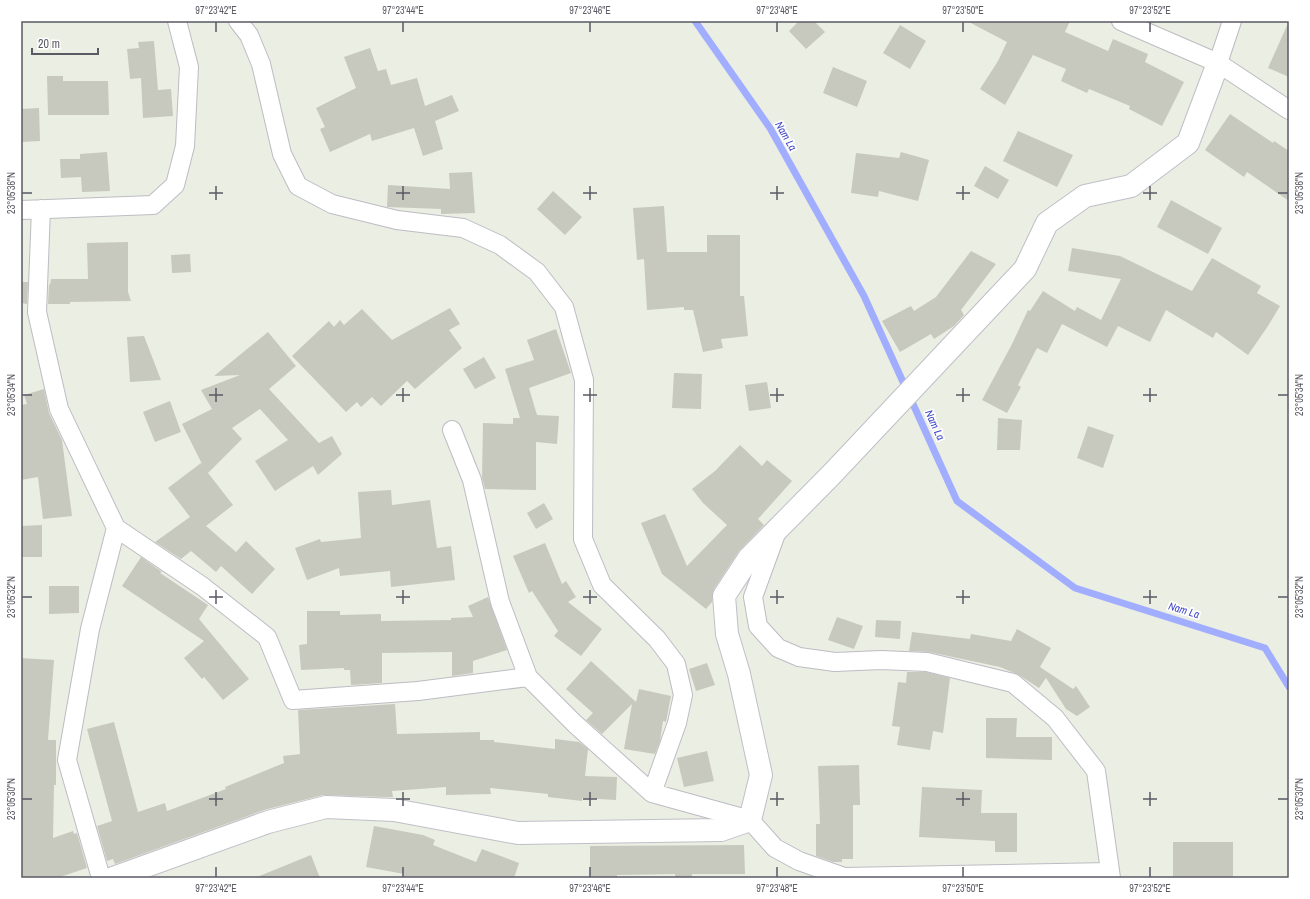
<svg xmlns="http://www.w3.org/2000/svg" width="1310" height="899" font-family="'Archivo Narrow',sans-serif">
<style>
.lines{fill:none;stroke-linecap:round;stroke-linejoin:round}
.stream{stroke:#a1adff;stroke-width:7}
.building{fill:#c7c9bf}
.street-casing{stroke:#bdbcc4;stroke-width:20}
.secondary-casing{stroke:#bfbfc8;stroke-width:24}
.street{stroke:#fff;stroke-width:18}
.secondary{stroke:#fff;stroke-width:22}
.ticks{fill:none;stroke:#5a5a64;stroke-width:1.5}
.labels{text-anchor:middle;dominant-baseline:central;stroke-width:3.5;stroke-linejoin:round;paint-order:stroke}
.water-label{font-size:11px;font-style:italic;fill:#3f45c7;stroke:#fff}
.neatline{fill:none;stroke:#5a5a64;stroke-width:1.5}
.ticks-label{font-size:10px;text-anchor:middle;fill:#5a5a64}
</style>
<rect width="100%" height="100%" fill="#ebeee2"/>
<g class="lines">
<!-- stream -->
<path class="stream" d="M695 21 770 128 864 296 957 501 1075 588 1265 648 1289 687"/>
</g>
<!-- building -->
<path class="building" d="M799 21H814L825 32 806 49 789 31Z
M967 21H1070L1065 32 1108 51 1113 39 1148 54 1145 62 1184 82 1162 126 1129 109 1130 106 1089 89 1087 93 1061 81 1066 69 1033 55 1005 105 980 89 998 61 1007 42Z
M1289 21V77L1268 68Z
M900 25 926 41 910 69 883 53Z
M154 41 158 90 171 89 173 116 143 118 141 78 130 79 127 49 139 48 138 42Z
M370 48 378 71 386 69 391 85 417 78 425 106 452 95 459 111 435 121 443 149 423 156 414 128 372 141 370 134 330 152 320 129 325 127 316 108 356 88 344 57Z
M833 67 867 81 857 107 823 93Z
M47 76H63V81H108L109 115H48Z
M39 108 40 141 21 142V109Z
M1230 114 1273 143 1274 141 1289 151V201L1247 172 1244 177 1205 150Z
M1018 131 1073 155 1057 187 1003 161Z
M107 152 110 191 82 192 81 177 61 178 60 159H80V154Z
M901 152 929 160 918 201 879 191 878 197 851 193 856 153 899 158Z
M985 166 1009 180 998 199 974 186Z
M472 172 475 213 441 214V209L387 207 388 185 450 189 449 173Z
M553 191 582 217 565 235 537 209Z
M1171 200 1222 228 1208 254 1157 227Z
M664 206 667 252H707V235H740V296H744L748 336 721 339 723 348 703 352 693 310H684V307L647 310 644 259 637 260 633 208Z
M128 242V292L131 301 70 302V304H48L49 284 50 285 51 279H88L87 243Z
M1072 248 1120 256 1192 291 1212 258 1261 286 1257 293 1280 306 1268 326 1248 355 1216 332 1213 338 1166 310 1150 342 1118 326 1107 347 1062 324 1047 353 1037 348 1018 385 1021 387 1007 413 982 400 1012 344 1028 310 1030 311 1043 291 1075 311 1077 307 1101 320 1121 279 1068 271Z
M971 251 996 264 961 310 964 315 954 326 934 339 931 334 900 352 882 321 911 306 914 311 936 297Z
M190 254 191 272 172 273 171 255Z
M21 282H28L27 304 21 303Z
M450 308 460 324 449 330 462 348 415 389 407 381 381 406 372 397 361 407 357 402 346 412 292 356 329 321 334 327 340 320 344 325 362 309 392 340Z
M556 329 571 373 529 388 537 415 559 416 557 444 536 442V490L485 489 482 478 483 423 513 424V418H520L505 369 534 360 527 340Z
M268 332 296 366 269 389 319 443 332 436 342 454 318 475 313 466 275 491 255 461 288 440 260 409 232 428 242 439 208 473 233 505 206 526 236 552 246 541 275 569 252 594 221 566 216 572 191 551 181 559 155 542 190 517 168 488 201 463 203 466 182 424 212 409 201 390 240 375 214 376Z
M144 336 161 380 130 382 127 337Z
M484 357 496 378 475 389 463 369Z
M674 373 702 374 701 409 672 408Z
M767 382 771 408 749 411 745 385Z
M44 389 49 413 62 440 72 516 43 519 38 477 21 480V405L27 404 24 395Z
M170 401 181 432 155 442 143 412Z
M998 418 1022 420 1020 450H997Z
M1088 426 1114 435 1103 468 1077 458Z
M740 445 762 466 767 460 792 481 758 519 764 525 739 551 714 589 712 602 706 609 662 574 641 523 665 514 687 566 727 525 703 503 692 489 715 471Z
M391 490 392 505 430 500 437 548 451 546 455 580 391 587 390 571 340 576 339 568 307 580 295 548 320 539 321 542 361 538 358 492Z
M544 503 553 519 536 529 527 513Z
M42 525V557H21V526Z
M545 543 562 584 566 581 576 597 568 602 602 629 581 656 554 636 558 631 532 591 529 593 513 556Z
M141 557 162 572 160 573 208 605 199 619 249 679 223 700 204 677 202 679 184 658 204 641 122 586Z
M49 586H79V613L49 614Z
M488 597 507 650 473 661V673L452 676V652L382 653V683L351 685 350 670H344V668L301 670 299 645 307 644V611H340V615L381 614V621L451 620V618L473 617 468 606Z
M837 617 863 626 854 649 828 640Z
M876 620 901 621 900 639 875 637Z
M1017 629 1051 648 1040 667 1073 689 1076 686 1090 707 1077 716 1066 709 1046 678 1039 688 1019 675 1000 667 929 652 909 651 912 632 970 639 971 634 1011 641Z
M21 658 54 660 48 740H56V785H54L53 838 73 831 74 834 77 833 87 868 57 878H21Z
M591 661 636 702 639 689 671 696 666 722 663 721 660 741 655 754 624 749 632 704 602 734 586 720 593 713 566 689Z
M707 663 715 685 696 691 689 669Z
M907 672H926L950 678 943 733 933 731 930 750 897 745 900 727 892 726 898 682 906 683Z
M395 704 397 734 480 732V740H494V742L555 749V739L579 742 588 749 585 776 617 777 616 800 582 798V801L548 797V794L490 788 491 794 446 795V787L392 791 393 797H386L323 795 264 810 115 864 113 859 107 861 97 826 112 821 87 729 114 722 138 812 165 803 167 811 226 789 225 787 284 763 283 756 300 754 298 710Z
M986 718H1017L1016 737H1052V760L986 758Z
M707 751 714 781 684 787 677 758Z
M859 765 860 805H853V859H842V862H833L816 856V824H820L818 766Z
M922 787 982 790 981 813H1017V852H995V841L919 837Z
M374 826 423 835 435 840 433 845 476 862 482 849 519 863 514 878H402L404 874 366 867Z
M1173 842H1233V878H1173Z
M744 845 745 874H692V878H675V874L617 875V878H590V846Z
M311 855 320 878H257V877Z"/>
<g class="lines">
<defs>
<path id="street" d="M238 21 249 35 261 64 282 154 298 186 332 204 397 220 463 228 500 245 537 272 564 307 584 380 583 539 602 585 657 639 676 664 683 695 677 723 652 793
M1121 21 1218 63 1289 110
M1218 63 1232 21
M41 209 37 312 59 409 116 528 202 586 267 637 293 700 418 691 528 677 500 602 472 480 452 430
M21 210 153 205 175 185 185 146 189 67 177 21
M777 531 753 597 758 626 778 648 799 657 835 662 881 660 927 662 1013 683 1055 718 1096 771 1111 878
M528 677 575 724 652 793 750 820 775 848 799 861 844 877 1110 872
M101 878 67 760 90 629 116 528"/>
<path id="secondary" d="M113 878 268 822 326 807 394 810 518 833 721 830 750 820 761 775 739 674 727 634 724 596 749 558 832 474 1025 269 1047 223 1085 196 1131 186 1188 143 1218 63"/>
</defs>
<!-- street casing -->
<use href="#street" class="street-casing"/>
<!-- secondary casing -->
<use href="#secondary" class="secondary-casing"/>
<!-- street -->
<use href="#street" class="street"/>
<!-- secondary -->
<use href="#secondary" class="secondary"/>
</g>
<!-- ticks -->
<path class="ticks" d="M216 22V32M403 22V32M590 22V32M777 22V32M963 22V32M1150 22V32M216 186V200M403 186V200M590 186V200M777 186V200M963 186V200M1150 186V200M22 193H32M209 193H223M396 193H410M583 193H597M770 193H784M956 193H970M1143 193H1157M1278 193H1288M216 388V402M403 388V402M590 388V402M777 388V402M963 388V402M1150 388V402M22 395H32M209 395H223M396 395H410M583 395H597M770 395H784M956 395H970M1143 395H1157M1278 395H1288M216 590V604M403 590V604M590 590V604M777 590V604M963 590V604M1150 590V604M22 597H32M209 597H223M396 597H410M583 597H597M770 597H784M956 597H970M1143 597H1157M1278 597H1288M216 792V806M403 792V806M590 792V806M777 792V806M963 792V806M1150 792V806M22 799H32M209 799H223M396 799H410M583 799H597M770 799H784M956 799H970M1143 799H1157M1278 799H1288M216 867V877M403 867V877M590 867V877M777 867V877M963 867V877M1150 867V877"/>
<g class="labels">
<!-- water labels -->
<g class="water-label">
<text transform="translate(786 136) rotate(60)">Nam La</text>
<text transform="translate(935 425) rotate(65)">Nam La</text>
<text transform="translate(1184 610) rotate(17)">Nam La</text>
</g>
</g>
<!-- border -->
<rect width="1310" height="899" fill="none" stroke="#ffffff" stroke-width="44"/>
<!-- scale -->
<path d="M32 48v6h66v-6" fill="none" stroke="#5a5a64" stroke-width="2"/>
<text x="38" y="48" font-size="12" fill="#5a5a64" stroke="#ffffff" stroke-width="3" paint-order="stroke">20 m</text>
<rect x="22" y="22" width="1266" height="855" class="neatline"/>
<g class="ticks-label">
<text x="216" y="14">97°23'42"E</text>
<text x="403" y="14">97°23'44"E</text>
<text x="590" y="14">97°23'46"E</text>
<text x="777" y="14">97°23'48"E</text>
<text x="963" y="14">97°23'50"E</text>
<text x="1150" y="14">97°23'52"E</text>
<text transform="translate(11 193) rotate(-90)" y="4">23°05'36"N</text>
<text transform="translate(1299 193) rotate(-90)" y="4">23°05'36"N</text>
<text transform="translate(11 395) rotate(-90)" y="4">23°05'34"N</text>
<text transform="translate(1299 395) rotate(-90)" y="4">23°05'34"N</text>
<text transform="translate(11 597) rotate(-90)" y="4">23°05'32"N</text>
<text transform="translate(1299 597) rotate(-90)" y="4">23°05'32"N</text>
<text transform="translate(11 799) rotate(-90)" y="4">23°05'30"N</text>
<text transform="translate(1299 799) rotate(-90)" y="4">23°05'30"N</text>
<text x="216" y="892">97°23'42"E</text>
<text x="403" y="892">97°23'44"E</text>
<text x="590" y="892">97°23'46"E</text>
<text x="777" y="892">97°23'48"E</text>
<text x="963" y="892">97°23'50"E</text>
<text x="1150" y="892">97°23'52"E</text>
</g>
</svg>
